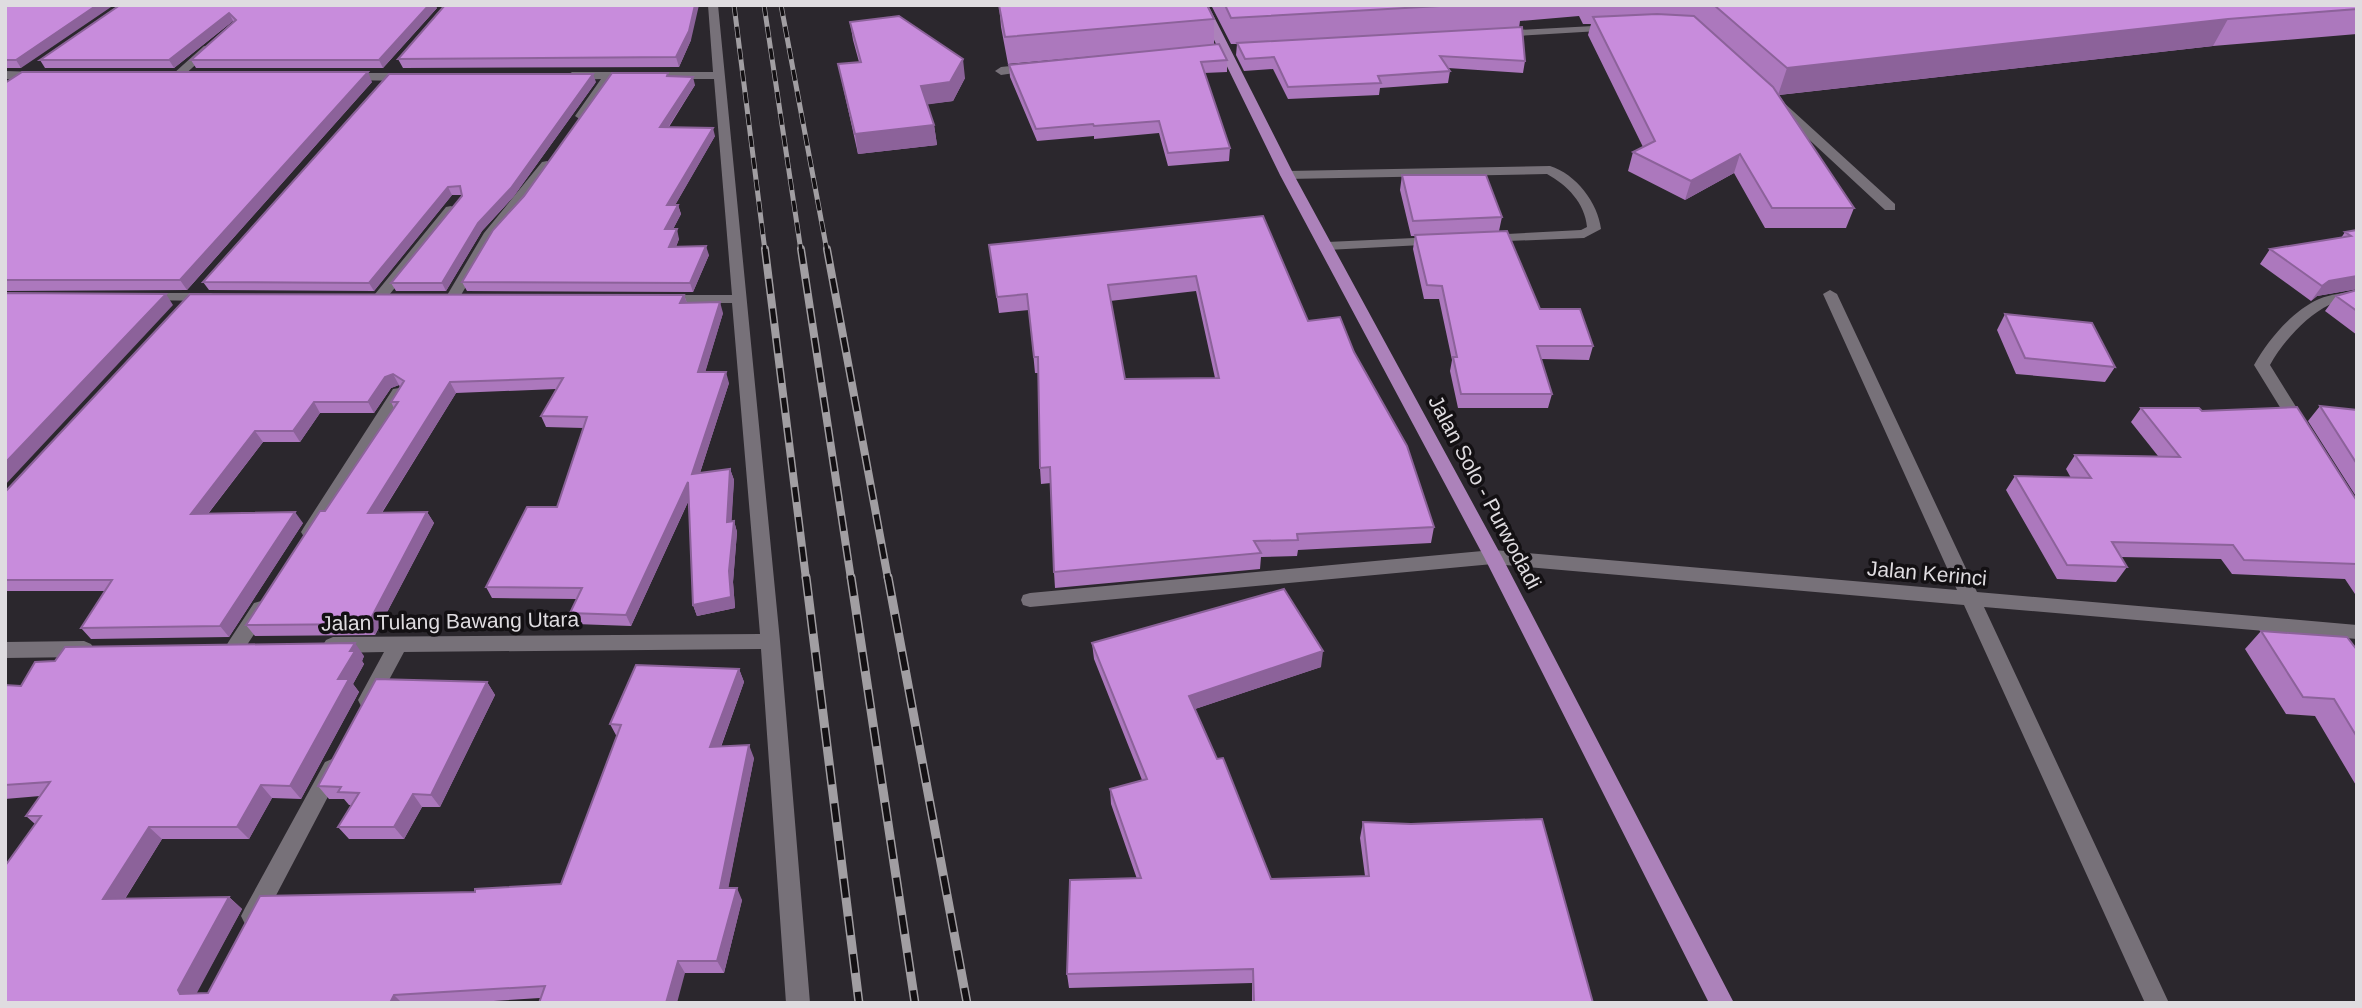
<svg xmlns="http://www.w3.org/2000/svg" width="2362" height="1008" font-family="Arial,sans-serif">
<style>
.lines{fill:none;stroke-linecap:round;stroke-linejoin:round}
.minor{fill:#777179;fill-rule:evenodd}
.major{fill:#ac82ba;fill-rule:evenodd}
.rail-far2-casing{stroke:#a19ea2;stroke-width:5}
.rail-far1-casing{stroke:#a19ea2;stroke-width:8}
.rail-casing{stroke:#a19ea2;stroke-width:9}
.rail-far2{stroke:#131013;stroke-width:3.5;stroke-dasharray:11;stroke-linecap:butt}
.rail-far1{stroke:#131013;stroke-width:5;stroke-dasharray:15;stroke-linecap:butt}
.rail{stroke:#131013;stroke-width:6;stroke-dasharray:19;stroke-linecap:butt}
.wall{fill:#ac78bd;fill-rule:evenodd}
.shaded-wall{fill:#8c629a}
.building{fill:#c88cdc;stroke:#8c629a;stroke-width:2;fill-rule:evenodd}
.labels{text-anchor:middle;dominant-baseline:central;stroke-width:7;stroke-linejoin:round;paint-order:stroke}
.street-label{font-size:21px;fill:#dfdce0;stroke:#131013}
</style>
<rect width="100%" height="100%" fill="#2b272d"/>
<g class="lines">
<!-- minor -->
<path class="minor" d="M708 5H718L780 641 810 1003H786L761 649 404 652 375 706 368 708 361 706 358 700 384 652 333 653 326 650 323 645 326 640 333 637 760 634 732 303H663L656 299 663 295H732L714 79H613L585 119 581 120 575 116 601 79 572 80 566 76 572 72H713Z
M1612 25 1618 28 1616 30 1500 37 1494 34 1500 31Z
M204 46 214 48 181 78H173V74Z
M1032 64 1038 68 1036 70 1001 75 995 71 1001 67Z
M5 71 40 72 46 76 40 80 5 79Z
M348 73H408L414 77 408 81 344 80V74Z
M1774 101H1782L1895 204V210H1885L1774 107Z
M547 161 553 165 495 238 458 300H448L446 297 484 233 542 162Z
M1550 166C1576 174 1598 203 1601 229L1584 238 1483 242V236L1488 235 1581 230 1587 227C1585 203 1567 185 1547 174L1287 179 1280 175 1287 171Z
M451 206 458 210 456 213 385 300H375V294L446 207Z
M1436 237 1443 241 1441 244 1327 250 1320 246 1327 242Z
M1830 290 1837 294 1977 592 2357 625V639L1984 607 2169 1003H2145L1964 605 1493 564 1030 607 1023 605 1021 600 1023 595 1030 593 1493 550 1957 590 1823 294Z
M2357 291V299C2348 301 2338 301 2329 305 2306 316 2282 343 2270 365L2308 426 2306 430H2294L2254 365C2268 340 2292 311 2319 299 2331 294 2344 293 2357 291Z
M145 293H211L218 297 211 301 140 300 138 297Z
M399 388 407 393 316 537H304L301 532 304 527 393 389Z
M261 601 268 603 270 608 268 613 243 651 236 654 229 651 226 646 229 641 254 603Z
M84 641 91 644 94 649 91 654 84 657 5 658V642Z
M332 759 339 762 343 768 261 924 253 927 245 924 241 916 245 908 325 762Z"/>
<!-- major -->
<path class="major" d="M1197 5H1208L1294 175 1502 557 1734 1003H1709L1484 557 1280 175Z"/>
<defs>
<path id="rail-far2" d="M734 5 765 251
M764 5 801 251
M781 5 827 251"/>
<path id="rail-far1" d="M765 249 806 579
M801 249 851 579
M827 249 888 579"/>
<path id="rail" d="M806 577 859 1003
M851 577 915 1003
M888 577 967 1003"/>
</defs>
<!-- rail-far2 casing -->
<use href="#rail-far2" class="rail-far2-casing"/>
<!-- rail-far1 casing -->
<use href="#rail-far1" class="rail-far1-casing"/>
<!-- rail casing -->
<use href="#rail" class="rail-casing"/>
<!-- rail-far2 -->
<use href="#rail-far2" class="rail-far2"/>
<!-- rail-far1 -->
<use href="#rail-far1" class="rail-far1"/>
<!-- rail -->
<use href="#rail" class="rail"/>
</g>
<!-- wall -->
<path class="wall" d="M5 5 21 68H5Z
M120 5 437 8 383 68H196L191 60 234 21H233L174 68H45L40 60Z
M999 5 1214 19V45L1227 60V72L1204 73 1230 148 1229 161 1168 166 1159 133 1094 139V136L1037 141 1010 77 1009 65 1151 51 1008 64 1001 27Z
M1211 5H2357V34L2213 46 1779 95 1854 208 1846 228H1765L1734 173 1685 200 1628 171 1633 152 1643 147 1588 35 1591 24H1583L1579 16 1520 21 1519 28 1525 61 1523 73 1448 68 1450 71 1448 83 1380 88 1379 95 1288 99 1273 69 1244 71 1236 55 1237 44H1231Z
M850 22 965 78 953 101 927 104 934 125 937 145 858 154 838 64 859 62 853 40Z
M691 40 679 67 403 68 398 59Z
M669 76 695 85 669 127 715 136 675 205H678L681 214 673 229 679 239 676 247 709 255 693 292 467 291 462 282Z
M372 82 187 290 5 291V83Z
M596 82 514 196 482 231 446 291H396L391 283 462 196V195H452L374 291 209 290 203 282Z
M1402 175 1502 217 1499 231 1540 309 1593 346 1589 360 1541 359 1552 394 1548 408H1458L1450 371 1452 360 1439 299H1424L1413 249 1415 236H1411L1400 190Z
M1263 216 1308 321 1354 352 1434 527 1431 543 1298 550 1297 556 1261 557 1260 569 1055 588 1054 572 1051 483 1041 484 1040 468 1038 373H1035L1029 310 999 313 989 245ZM1196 291 1215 378 1125 379 1110 301Z
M2357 230V289L2317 296 2311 301 2260 264 2270 249 2341 238 2345 232Z
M2357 290V335L2325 311 2336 296Z
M190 294 684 295 687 303 723 313 705 372 729 383 700 473 730 469 734 480 731 521H734L737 532 733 582 735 608 697 616 693 605 689 500 631 626 575 624 570 613 577 599 492 598 486 587 557 507 583 428 546 427 541 416 556 389 456 393 382 513 427 512 434 523 375 635 255 636 246 625 325 511 394 408 391 402 400 387 399 385 391 388 374 413H320L300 442H263L208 514 303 523 229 637 91 639 81 628 105 591H5V492Z
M2005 314 2115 367 2105 382 2016 374 1997 330Z
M2320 406 2357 410V498L2308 421Z
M2141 408 2202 411 2357 501V597L2345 579 2232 574 2221 559 2121 557 2127 567 2116 582 2057 579 2006 490 2015 476 2071 478 2066 469 2075 455 2158 456 2131 422Z
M2261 631 2357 650V787L2315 716 2286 714 2245 649Z
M1092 643 1321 667 1195 709 1271 879 1365 876 1360 838 1363 822 1593 1003H1252V983L1069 988 1067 974 1137 879 1111 804 1110 789 1142 780 1094 659Z
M364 656 362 661 364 664 353 684 359 692 301 799 272 798 249 839H162L125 899 229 897 242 909 196 993H208L475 892 561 884 617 737 610 724 739 669 744 682 721 747 754 758 728 888 742 900 724 973H685L540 998 461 1003H5L35 824 26 816 40 796 5 799V685L21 686Z
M487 682 495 695 440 807H422L404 839H349L338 827 351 805H349L344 799H329L318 786Z"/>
<!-- shaded-wall -->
<path class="shaded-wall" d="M97 5H114L21 68 16 60Z
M429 5H436L437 8 383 68 379 60Z
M695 5H699L691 40 679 67 676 57Z
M229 13 233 21 174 68 169 60Z
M2228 19 2213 46 1778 95 1787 68Z
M963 59 965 78 953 101 924 105 921 86Z
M368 72 372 82 187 290 180 280Z
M593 74 596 82 514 196 482 231 446 291 442 283 478 223Z
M693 77 695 85 663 135 660 127Z
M934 125 937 145 858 154 855 134Z
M713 128 715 136 670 214 667 205Z
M1740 154 1734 173 1685 200 1691 181Z
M448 187 452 195 374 291 369 283Z
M678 205 681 214 668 239 665 229Z
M677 229 679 239 672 256 669 247Z
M706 246 709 255 693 292 690 283Z
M2357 276V289L2317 296 2311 301 2322 286 2329 281Z
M166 294 173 305 5 485V463Z
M684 295 688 306 680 303Z
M720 302 723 313 702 383 698 372Z
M726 372 729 383 696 485 692 474Z
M393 374 399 385 391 388 374 413 368 402 385 377Z
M450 382 456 393 374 525 368 513Z
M314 402 320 413 300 442 293 431Z
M255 431 263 442 199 525 191 514Z
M730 469 734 480 731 533 727 522Z
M688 482 692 493 631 626 626 615Z
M295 512 303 523 229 637 220 626Z
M427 512 434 523 375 635 368 624Z
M734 521 737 532 733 582 735 608 697 616 693 605 729 571Z
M355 643 364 656 362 661 364 664 353 684 359 692 301 799 290 786Z
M1323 651 1321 667 1189 711V696Z
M739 669 744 682 716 760 710 747Z
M487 682 495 695 440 807 431 795Z
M749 745 754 758 726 900 720 888Z
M261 785 272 798 249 839 237 827Z
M413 794 422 807 404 839 394 827Z
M149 827 162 839 117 911 103 899Z
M737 888 742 900 724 973 717 961Z
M229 897 242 909 192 1002 180 994 178 990Z
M678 961 685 973 677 1003H666Z
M394 995 402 1003H390Z"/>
<!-- building -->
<path class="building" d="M5 5H97L16 60H5Z
M120 5H429L379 60H191L236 20 229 13 169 60H40Z
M445 5H695L689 31 676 57 398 59Z
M999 5H1207L1214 19 1005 37Z
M1225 5H1457L1231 18Z
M1714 5H2357V9L2228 19 1787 68Z
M1657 14 1694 16 1773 87 1854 208H1772L1740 154 1691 181 1633 152 1655 141 1593 17Z
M899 16 963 59 950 82 921 86 934 125 855 134 838 64 861 62 850 22Z
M1522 27 1525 61 1440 56 1450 71 1378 76 1381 83 1288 87 1274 57 1245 59 1237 43Z
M1219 44 1227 60 1201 62 1230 148 1168 153 1159 121 1094 126 1093 124 1036 129 1009 65Z
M22 72H368L180 280H5V83Z
M612 73H668L667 76 693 77 660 127 713 128 667 205H678L665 229H677L669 247 706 246 690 283 462 282 493 230 524 196Z
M389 74H593L511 188 478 223 442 283H391L462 196 460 186 448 187 369 283 203 282Z
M1402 175H1486L1502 217 1413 221Z
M1263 216 1308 321 1340 317 1354 352 1407 446 1434 527 1297 534 1298 540 1254 541 1261 553 1054 572 1050 467 1040 468 1038 357H1034L1027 294 997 297 989 245ZM1196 276 1219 378 1125 379 1108 285Z
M2357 230V276L2329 281 2322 286 2270 249 2351 236 2345 232Z
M1507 231 1540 309H1580L1593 346H1537L1552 394H1461L1453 357H1457L1442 286 1427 285 1415 235Z
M2357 290V311L2336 296Z
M5 293 166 294 5 463Z
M190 294 684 295 680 303 720 302 698 372H726L692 474 730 469 727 522 734 521 729 571 731 597 693 605 688 482 626 615 570 613 582 588 486 587 527 507H557L587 417 541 416 563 378 450 382 368 513 427 512 368 624 246 625 320 511H325L398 402H391L404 381 393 374 385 377 368 402H314L293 431H255L191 514 295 512 220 626 81 628 112 580H5V492Z
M2005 314 2092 323 2115 367 2025 358Z
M2320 406 2357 410V464Z
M2297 407 2357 501V564L2244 560 2233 545 2112 542 2127 567 2067 565 2015 476 2091 478 2075 455 2180 457 2141 408H2199L2202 411Z
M1284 589 1323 651 1189 696 1217 759 1223 758 1271 879 1369 876 1363 822 1411 824 1542 819 1593 1003H1254L1253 969 1067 974 1070 880 1141 878 1110 789 1147 779 1092 643Z
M2261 631 2347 637 2357 650V737L2334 699 2303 697Z
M355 643 350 651H355L338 679H349L290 786 261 785 237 827H149L103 899 229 897 178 990 180 994 208 993 260 896 475 892V889L561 884 621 725 610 724 636 665 739 669 710 747 749 745 720 888H737L717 961H678L666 1003H539L545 986 394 995 390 1003H5V866L41 816H26L50 782 5 785V685L21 686 35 662 55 661 65 647Z
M376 679 487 682 431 795 413 794 394 827H338L359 793 338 792 341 787 318 786Z"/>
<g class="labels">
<!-- street labels -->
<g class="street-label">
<text transform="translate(1485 492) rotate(62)">Jalan Solo - Purwodadi</text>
<text transform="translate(1927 573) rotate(5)">Jalan Kerinci</text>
<text transform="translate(450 621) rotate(-1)">Jalan Tulang Bawang Utara</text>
</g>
</g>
<!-- border -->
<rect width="2362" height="1008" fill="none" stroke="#dfdce0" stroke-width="14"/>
</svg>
